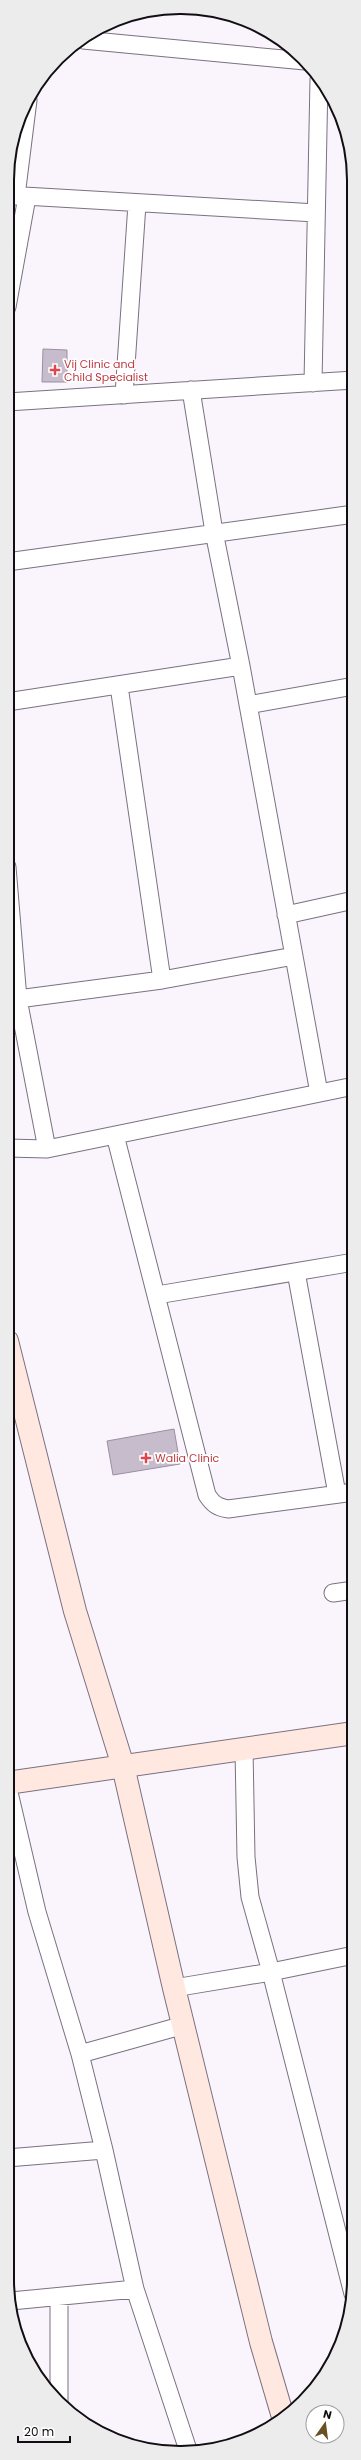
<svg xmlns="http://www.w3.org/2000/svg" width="361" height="2460" font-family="Poppins,sans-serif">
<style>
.building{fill:#c6bccb;stroke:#9a909f}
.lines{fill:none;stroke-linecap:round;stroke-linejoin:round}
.street-casing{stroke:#7b7180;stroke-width:19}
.secondary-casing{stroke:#7b7180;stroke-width:24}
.street{stroke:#fff;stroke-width:17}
.secondary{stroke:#ffe8e0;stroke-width:22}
.health-dot{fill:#e0444e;stroke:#fff;stroke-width:1.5}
.labels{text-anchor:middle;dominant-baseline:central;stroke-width:3.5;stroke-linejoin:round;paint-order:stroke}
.health-label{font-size:11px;fill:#be3a42;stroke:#fff;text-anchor:start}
.rim{fill:none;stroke:#110d12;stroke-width:2}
</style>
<rect width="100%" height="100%" fill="#faf4fd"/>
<!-- building -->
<path class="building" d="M43 349 67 350V382H42Z
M174 1429 180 1464 113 1475 107 1441Z"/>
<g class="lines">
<defs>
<path id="street" d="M83 40 305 61
M7 195 316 213
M16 196 28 100
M7 307 27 197
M313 383 319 79
M191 390 214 532 241 666 319 1093
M124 395 137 204
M7 402 354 380
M7 562 354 514
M119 686 162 980
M7 702 241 666
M248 705 354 686
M7 867 18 999 47 1149
M286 915 354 900
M18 999 162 980 294 956
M115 1135 207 1495C213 1504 217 1507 228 1509L354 1492
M7 1148 47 1149 354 1086
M296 1272 337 1494
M157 1295 354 1262
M333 1593 354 1590
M244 1749 246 1857 250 1897 271 1972 353 2294
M7 1784 37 1912 80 2054 104 2150 135 2289 188 2450
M174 1988 271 1972 354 1955
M80 2054 184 2025
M7 2158 104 2150
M11 2301 135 2289
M59 2403V2297"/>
<path id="secondary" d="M7 1341 75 1611 123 1766 174 1988 261 2342 283 2417
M7 1783 354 1733"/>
</defs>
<!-- street casing -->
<use href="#street" class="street-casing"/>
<!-- secondary casing -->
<use href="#secondary" class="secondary-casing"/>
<!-- street -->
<use href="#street" class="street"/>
<!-- secondary -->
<use href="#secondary" class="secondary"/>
</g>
<!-- markers -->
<g class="health-dot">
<path d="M53 364h4v4h4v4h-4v4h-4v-4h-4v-4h4z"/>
<path d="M144 1452h4v4h4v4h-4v4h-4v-4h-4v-4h4z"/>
</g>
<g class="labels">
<!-- health labels -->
<g class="health-label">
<text x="64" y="364">Vij Clinic and<tspan x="64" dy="13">Child Specialist</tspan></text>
<text x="155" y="1458">Walia Clinic</text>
</g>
</g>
<!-- crop -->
<path d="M0 0H361V2460H0ZM180 14H181A166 166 0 0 1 347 180V2280A166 166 0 0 1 181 2446H180A166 166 0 0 1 14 2280V180A166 166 0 0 1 180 14Z" fill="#ececec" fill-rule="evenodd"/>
<path class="rim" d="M180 14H181A166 166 0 0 1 347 180V2280A166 166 0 0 1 181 2446H180A166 166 0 0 1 14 2280V180A166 166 0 0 1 180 14Z"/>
<!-- north arrow -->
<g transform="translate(325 2424) rotate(14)"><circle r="19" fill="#ffffff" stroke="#a09ea0"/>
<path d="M0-3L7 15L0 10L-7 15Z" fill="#6b5022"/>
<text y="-6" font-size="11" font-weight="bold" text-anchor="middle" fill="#110d12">N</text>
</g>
<!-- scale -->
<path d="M18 2436v6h52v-6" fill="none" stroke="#110d12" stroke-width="2"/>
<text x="24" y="2436" font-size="12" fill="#110d12" stroke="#ffffff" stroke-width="3" paint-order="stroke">20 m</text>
</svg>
